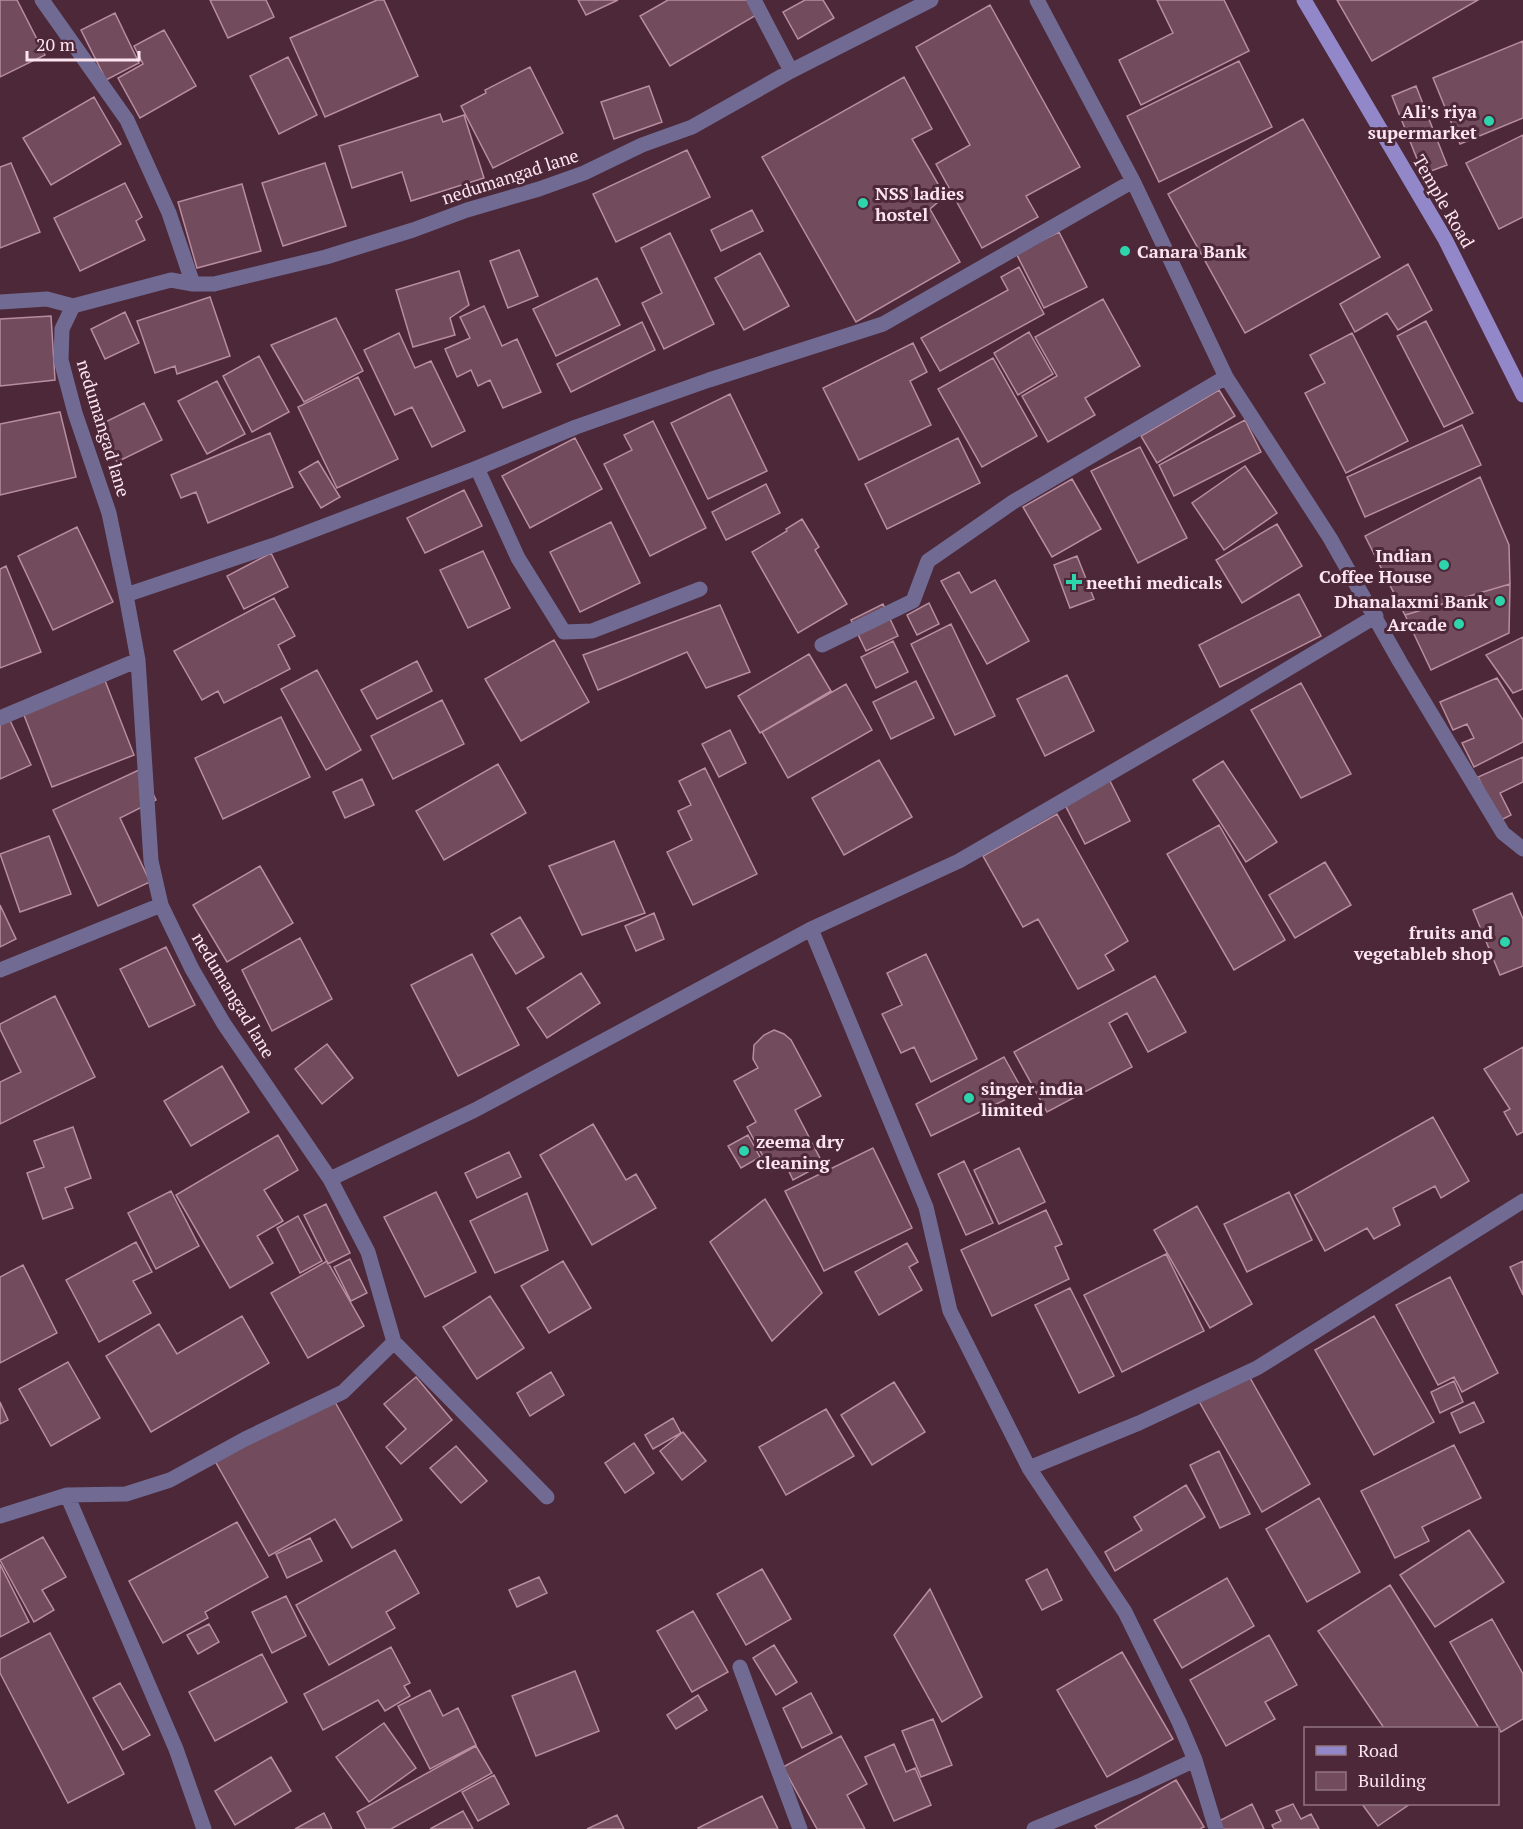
<svg xmlns="http://www.w3.org/2000/svg" width="1523" height="1829" font-family="'PT Serif',serif">
<style>
.building{fill:#724b5d;stroke:#b88da0;stroke-width:1.5}
.lines{fill:none;stroke-linecap:round;stroke-linejoin:round}
.lane{stroke:#716b94;stroke-width:15}
.street{stroke:#716b94;stroke-width:15}
.secondary{stroke:#9288c9;stroke-width:15}
.poi-dot{fill:#2ed4ab;stroke:#4c2839;stroke-width:2}
.labels{text-anchor:middle;dominant-baseline:central;stroke-width:6;stroke-linejoin:round;paint-order:stroke}
.poi-label{font-size:18px;font-weight:bold;fill:#fde5ef;stroke:#4c2839;text-anchor:end}
.street-label{font-size:18px;fill:#fde5ef;stroke:#4c2839}
</style>
<rect width="100%" height="100%" fill="#4c2839"/>
<!-- building -->
<path class="building" d="M0 0H17L45 55 0 77Z
M210 0H266L274 17 228 38Z
M377 0H384L418 76 325 117 290 38Z
M578 0H618L586 15Z
M668 0H756L763 11 670 66 640 16Z
M805 0H823L834 18 798 39 783 12Z
M1157 0H1224L1249 51 1141 105 1119 60 1173 33Z
M1337 0H1478L1372 61Z
M990 5 1080 167 1026 196 1038 217 982 248 936 164 970 145 916 47Z
M115 13 139 63 106 80 81 30Z
M164 30 196 86 140 118 118 78 143 64 134 46Z
M1523 41V118L1460 144 1433 78Z
M288 57 317 115 279 134 250 76Z
M1239 61 1272 127 1159 182 1127 116Z
M530 67 563 133 493 168 461 106 486 93 485 90Z
M904 77 932 129 912 139 945 196 930 209 960 262 856 322 762 157Z
M649 86 662 122 614 139 601 102Z
M1416 86 1447 165 1423 174 1392 96Z
M94 97 121 144 51 185 23 138Z
M440 114 443 122 464 115 484 178 411 201 402 172 352 188 339 146Z
M1303 119 1380 257 1245 333 1168 194Z
M1523 135V217L1499 229 1466 163Z
M687 150 710 197 616 242 593 194Z
M11 163 40 232 0 248V167Z
M325 163 346 226 283 246 262 183Z
M125 183 142 217 136 221 145 240 80 271 54 218Z
M242 184 261 251 197 268 178 202Z
M752 210 763 231 721 251 711 230Z
M1059 232 1087 287 1044 308 1016 253Z
M670 233 714 324 664 349 642 303 662 293 641 248Z
M519 250 538 296 508 308 490 261Z
M760 253 789 306 744 330 715 278Z
M1408 264 1432 310 1398 330 1387 313 1355 332 1340 304Z
M1019 267 1044 314 940 371 921 338 1008 290 1001 277Z
M459 271 469 305 450 318 455 335 413 347 396 290Z
M597 278 620 325 556 356 533 309Z
M210 297 230 356 177 374 175 366 155 373 137 321Z
M1103 299 1140 366 1085 398 1095 415 1048 442 1022 396 1057 376 1035 337Z
M484 306 502 346 517 339 541 392 503 408 490 380 478 386 471 370 457 377 445 349 470 338 460 317Z
M125 312 139 343 105 359 91 329Z
M51 316 55 380 0 386V319Z
M336 318 363 371 304 402 271 345Z
M1426 321 1473 413 1444 427 1397 336Z
M642 322 655 350 571 392 557 364Z
M1029 332 1053 374 1018 395 994 353Z
M399 333 415 368 431 361 465 431 432 447 412 407 395 415 364 350Z
M1352 333 1408 441 1346 473 1305 393 1325 383 1310 355Z
M913 343 927 372 910 381 931 425 859 460 823 388Z
M259 356 289 412 252 432 223 376Z
M993 358 1037 436 982 467 938 389Z
M358 377 398 459 337 488 298 407Z
M217 381 245 434 207 454 178 401Z
M1219 390 1235 416 1157 463 1141 436Z
M730 394 767 471 708 499 671 423Z
M144 403 162 440 117 462 99 425Z
M60 412 76 477 0 495V424Z
M1245 420 1261 452 1174 496 1159 465Z
M653 421 706 528 650 556 604 464 632 450 624 435Z
M1462 425 1481 465 1365 517 1347 477Z
M270 433 293 487 208 523 196 492 181 498 171 475Z
M575 438 602 489 530 528 502 476Z
M958 438 980 483 887 529 865 484Z
M1140 447 1187 538 1138 563 1091 471Z
M318 461 340 497 321 508 299 472Z
M1245 466 1277 513 1224 550 1192 503Z
M1480 477 1509 545 1510 584 1405 615 1365 536Z
M1072 479 1101 529 1052 557 1023 507Z
M766 484 780 513 726 540 712 512Z
M464 490 482 526 425 553 407 518Z
M802 519 819 547 815 550 847 604 798 633 752 552 787 531 786 529Z
M611 522 640 583 580 612 550 552Z
M1277 524 1302 566 1242 603 1216 560Z
M77 527 113 602 53 630 18 556Z
M483 551 510 608 468 628 440 570Z
M271 553 288 587 244 609 227 576Z
M1077 556 1094 599 1070 608 1054 565Z
M6 566 41 652 0 668V569Z
M959 572 971 593 995 580 1029 641 987 664 941 581Z
M1510 584 1509 633 1431 670 1405 615Z
M1299 594 1321 636 1220 687 1199 645Z
M274 598 295 636 278 645 290 669 224 703 218 691 202 700 174 651Z
M929 603 939 624 917 635 907 615Z
M883 604 898 636 866 651 851 620Z
M720 605 750 672 706 688 687 652 598 690 583 655Z
M951 624 995 716 955 735 911 644Z
M1523 637V689L1513 693 1486 655Z
M554 640 589 702 521 741 485 679Z
M893 641 908 672 876 688 861 657Z
M809 654 831 691 760 733 738 696Z
M417 661 432 691 377 719 361 690Z
M317 670 361 750 326 770 281 689Z
M1067 675 1094 731 1045 756 1017 699Z
M104 678 134 755 52 787 22 710Z
M1497 678 1523 720V742L1474 767 1462 743 1474 738 1467 724 1453 730 1440 702Z
M916 681 934 718 891 739 873 702Z
M1301 683 1351 774 1301 798 1251 710Z
M846 684 872 730 788 778 762 732Z
M442 700 464 744 393 779 371 736Z
M6 712 31 765 0 779V714Z
M281 717 310 777 223 819 195 758Z
M730 730 746 763 719 777 702 744Z
M1523 757V782L1500 793 1511 815 1499 821 1478 777Z
M879 760 912 817 844 855 812 798Z
M1223 761 1277 842 1246 862 1193 780Z
M498 764 526 813 444 860 416 811Z
M705 768 757 874 693 905 667 852 692 840 678 811 691 805 679 781Z
M141 769 156 800 120 818 150 882 98 906 53 810Z
M1106 773 1130 821 1085 844 1060 795Z
M362 779 374 805 345 818 333 792Z
M1057 814 1128 941 1105 955 1114 970 1078 989 1038 919 1023 927 983 856Z
M1219 825 1285 940 1234 970 1167 854Z
M49 836 71 894 20 912 0 854Z
M614 841 645 913 582 935 549 866Z
M1325 862 1351 905 1295 938 1269 895Z
M260 866 293 923 227 962 193 905Z
M1512 893 1523 919V966L1500 975 1473 910Z
M0 905 16 939 0 947Z
M654 913 664 939 636 951 625 926Z
M520 917 544 957 516 974 491 934Z
M300 938 332 999 272 1031 242 970Z
M166 947 195 1005 149 1027 120 969Z
M472 954 519 1045 458 1076 411 985Z
M926 954 977 1059 931 1082 914 1047 901 1053 882 1014 902 1005 887 973Z
M581 973 600 1003 547 1038 527 1008Z
M1155 976 1186 1032 1148 1052 1127 1013 1109 1023 1132 1067 1047 1112 1014 1052Z
M55 996 95 1077 0 1124V1082L21 1072 0 1029V1024Z
M774 1030 784 1034 791 1040 821 1096 795 1110 823 1164 793 1180 785 1163 771 1171 747 1127 756 1122 734 1081 758 1068 753 1059 754 1045 764 1035Z
M327 1044 353 1078 322 1104 295 1069Z
M1523 1047V1132L1517 1135 1504 1112 1510 1109 1484 1069Z
M1004 1057 1023 1091 931 1136 916 1104Z
M222 1066 249 1112 191 1146 164 1101Z
M1433 1117 1469 1181 1441 1198 1435 1186 1393 1208 1400 1225 1374 1239 1367 1228 1325 1251 1295 1195Z
M593 1124 626 1180 636 1174 656 1208 592 1245 540 1155Z
M73 1127 91 1178 65 1188 73 1208 43 1219 27 1173 44 1167 34 1141Z
M278 1135 298 1170 264 1190 283 1221 257 1236 273 1263 230 1288 176 1195Z
M748 1135 760 1157 741 1168 728 1146Z
M873 1148 912 1228 824 1271 785 1191Z
M1019 1148 1045 1202 999 1224 974 1170Z
M509 1152 521 1177 477 1198 465 1173Z
M964 1161 993 1223 966 1235 938 1174Z
M171 1191 199 1246 156 1269 128 1213Z
M436 1192 476 1272 425 1297 384 1217Z
M1289 1192 1312 1240 1247 1272 1224 1224Z
M527 1193 548 1250 495 1273 470 1221Z
M765 1199 822 1293 772 1341 710 1242Z
M326 1204 350 1253 328 1264 304 1215Z
M1197 1206 1252 1304 1210 1328 1154 1230Z
M1046 1210 1062 1244 1055 1247 1069 1279 992 1316 961 1250Z
M298 1216 322 1261 300 1273 277 1228Z
M136 1242 152 1272 133 1281 151 1313 99 1342 66 1280Z
M907 1243 918 1262 909 1267 922 1290 879 1315 855 1272Z
M1166 1254 1204 1331 1122 1372 1084 1295Z
M350 1259 367 1293 351 1301 334 1267Z
M327 1261 364 1326 308 1358 271 1293Z
M563 1261 591 1308 549 1333 521 1286Z
M1523 1261V1295L1510 1267Z
M23 1265 57 1333 0 1363V1277Z
M1450 1277 1498 1373 1462 1392 1454 1377 1438 1385 1396 1305Z
M1070 1288 1114 1376 1079 1393 1035 1305Z
M490 1296 524 1348 477 1379 443 1327Z
M242 1316 269 1363 151 1432 106 1356 159 1324 177 1354Z
M1374 1316 1434 1422 1374 1455 1315 1350Z
M68 1362 100 1418 51 1446 19 1389Z
M1245 1369 1310 1484 1262 1512 1196 1396Z
M551 1372 564 1395 530 1416 517 1393Z
M416 1377 452 1420 401 1464 386 1447 406 1429 384 1404Z
M1454 1381 1463 1402 1440 1413 1431 1392Z
M894 1382 925 1432 872 1465 841 1415Z
M331 1395 402 1520 352 1548 335 1519 269 1556 215 1461Z
M0 1402 8 1420 0 1424Z
M1474 1402 1484 1422 1460 1433 1451 1413Z
M826 1409 854 1456 786 1495 759 1447Z
M673 1418 681 1433 653 1449 645 1435Z
M683 1432 706 1461 682 1480 660 1451Z
M634 1443 654 1473 625 1493 605 1463Z
M1454 1445 1481 1498 1422 1527 1429 1541 1395 1558 1361 1491Z
M456 1446 487 1481 461 1503 430 1468Z
M1219 1451 1250 1514 1220 1528 1190 1465Z
M1186 1485 1205 1517 1115 1571 1105 1552 1142 1530 1134 1517Z
M1319 1498 1360 1572 1307 1602 1266 1529Z
M237 1522 268 1577 205 1612 208 1618 163 1643 129 1581Z
M1469 1530 1504 1582 1435 1627 1400 1575Z
M43 1537 66 1577 42 1590 54 1610 34 1622 0 1560Z
M310 1538 322 1561 287 1578 276 1554Z
M395 1550 419 1593 386 1612 395 1628 329 1665 296 1605Z
M0 1564 29 1622 0 1637Z
M762 1569 791 1619 746 1645 717 1594Z
M1047 1569 1062 1600 1042 1610 1026 1580Z
M539 1577 547 1593 517 1607 509 1590Z
M1227 1578 1254 1626 1182 1668 1154 1620Z
M1390 1585 1479 1728H1384L1318 1631Z
M930 1589 982 1697 942 1722 894 1635Z
M286 1596 306 1636 272 1653 252 1612Z
M693 1611 728 1672 692 1692 657 1631Z
M1492 1619 1523 1674V1719L1501 1732 1450 1642Z
M209 1624 219 1642 198 1654 187 1635Z
M50 1633 124 1774 68 1803 0 1673V1659Z
M1269 1635 1297 1685 1265 1702 1275 1719 1226 1746 1190 1680Z
M774 1645 797 1682 776 1695 753 1658Z
M391 1647 410 1683 404 1686 410 1696 385 1711 378 1700 323 1730 304 1694Z
M1122 1652 1173 1739 1107 1777 1057 1690Z
M262 1654 287 1702 215 1741 189 1692Z
M575 1671 599 1731 536 1756 512 1696Z
M120 1683 150 1735 123 1750 93 1698Z
M430 1690 443 1716 458 1708 476 1745 430 1769 398 1706Z
M811 1693 832 1733 802 1748 783 1708Z
M698 1695 707 1710 676 1729 667 1715Z
M933 1719 952 1765 921 1777 902 1731Z
M384 1723 416 1768 369 1802 336 1757Z
M841 1736 867 1784 847 1795 865 1829H817L783 1767Z
M894 1744 906 1772 915 1768 931 1805 894 1821 865 1757Z
M476 1746 492 1773 391 1829H366L357 1812Z
M271 1757 291 1791 235 1825 215 1791Z
M494 1775 509 1804 478 1821 462 1792Z
M1176 1780 1204 1827 1200 1829H1097L1095 1826Z
M762 1796 778 1829H699L698 1828Z
M1252 1804 1264 1829H1223L1219 1821Z
M1293 1804 1301 1819 1311 1814 1319 1829H1274L1272 1825 1281 1821 1276 1811Z
M1362 1804H1410L1378 1826Z
M463 1811 473 1829H430Z
M324 1813 332 1829H295Z
M617 1815 624 1829H587Z"/>
<g class="lines">
<!-- lane -->
<path class="lane" d="M477 468 518 558 564 632 592 631 700 589"/>
<!-- street -->
<path class="street" d="M42 0 127 120 169 213 193 284
M754 0 791 71
M1037 0 1133 181 1226 377 1330 538 1400 662 1503 833 1523 849
M0 302 47 299 73 306
M126 595 277 544 477 468 576 427 709 380 883 324 1133 181
M822 645 913 601 928 561 1013 502 1226 377
M0 718 138 660
M811 929 926 1207 950 1311 1029 1468 1125 1612 1179 1722 1195 1760 1139 1786 1034 1829
M0 970 161 905
M330 1179 475 1110 811 929 959 861 1224 707 1376 616
M394 1342 547 1497
M1029 1468 1139 1423 1257 1368 1523 1201
M67 1495 176 1749 204 1829
M0 1516 67 1495 126 1494 170 1480 245 1439 343 1392 394 1342 368 1252 330 1179 224 1024 192 969 161 905 151 861 138 660 126 595 109 513 75 413 61 360 62 329 73 306 171 280 193 284H214L326 257 413 230 467 210 539 189 584 173 642 145 692 127 791 71 931 0
M740 1667 800 1829
M1195 1760 1216 1829"/>
<!-- secondary -->
<path class="secondary" d="M1304 0 1445 239 1523 395"/>
</g>
<!-- markers -->
<g class="poi-dot">
<circle cx="1489" cy="121" r="6"/>
<circle cx="863" cy="203" r="6"/>
<circle cx="1125" cy="251" r="6"/>
<circle cx="1444" cy="565" r="6"/>
<path d="M1071 573h6v6h6v6h-6v6h-6v-6h-6v-6h6z"/>
<circle cx="1500" cy="601" r="6"/>
<circle cx="1459" cy="624" r="6"/>
<circle cx="1505" cy="942" r="6"/>
<circle cx="969" cy="1098" r="6"/>
<circle cx="744" cy="1151" r="6"/>
</g>
<g class="labels">
<!-- poi labels -->
<g class="poi-label">
<text x="1477" y="111">Ali's riya<tspan x="1477" dy="21">supermarket</tspan></text>
<text x="875" y="193" text-anchor="start">NSS ladies<tspan x="875" dy="21">hostel</tspan></text>
<text x="1137" y="251" text-anchor="start">Canara Bank</text>
<text x="1432" y="555">Indian<tspan x="1432" dy="21">Coffee House</tspan></text>
<text x="1086" y="582" text-anchor="start">neethi medicals</text>
<text x="1488" y="601">Dhanalaxmi Bank</text>
<text x="1447" y="624">Arcade</text>
<text x="1493" y="932">fruits and<tspan x="1493" dy="21">vegetableb shop</tspan></text>
<text x="981" y="1088" text-anchor="start">singer india<tspan x="981" dy="21">limited</tspan></text>
<text x="756" y="1141" text-anchor="start">zeema dry<tspan x="756" dy="21">cleaning</tspan></text>
</g>
<!-- street labels -->
<g class="street-label">
<text transform="translate(510 176) rotate(-18)">nedumangad lane</text>
<text transform="translate(1444 201) rotate(60)">Temple Road</text>
<text transform="translate(104 428) rotate(73)">nedumangad lane</text>
<text transform="translate(234 995) rotate(59)">nedumangad lane</text>
</g>
</g>
<!-- legend -->
<rect x="1304" y="1727" width="195" height="78" fill="#4c2839" stroke="#937482" stroke-width="1.5"/>
<rect x="1316" y="1746" width="30" height="9" fill="#9288c9" stroke="#937482" stroke-width="1.5"/>
<text x="1358" y="1757" font-size="18" fill="#fde5ef">Road</text>
<rect x="1316" y="1772" width="30" height="18" fill="#724b5d" stroke="#937482" stroke-width="1.5"/>
<text x="1358" y="1787" font-size="18" fill="#fde5ef">Building</text>
<!-- scale -->
<path d="M27 51v9h112v-9" fill="none" stroke="#fde5ef" stroke-width="3"/>
<text x="36" y="51" font-size="18" fill="#fde5ef" stroke="#4c2839" stroke-width="4.5" paint-order="stroke">20 m</text>
</svg>
